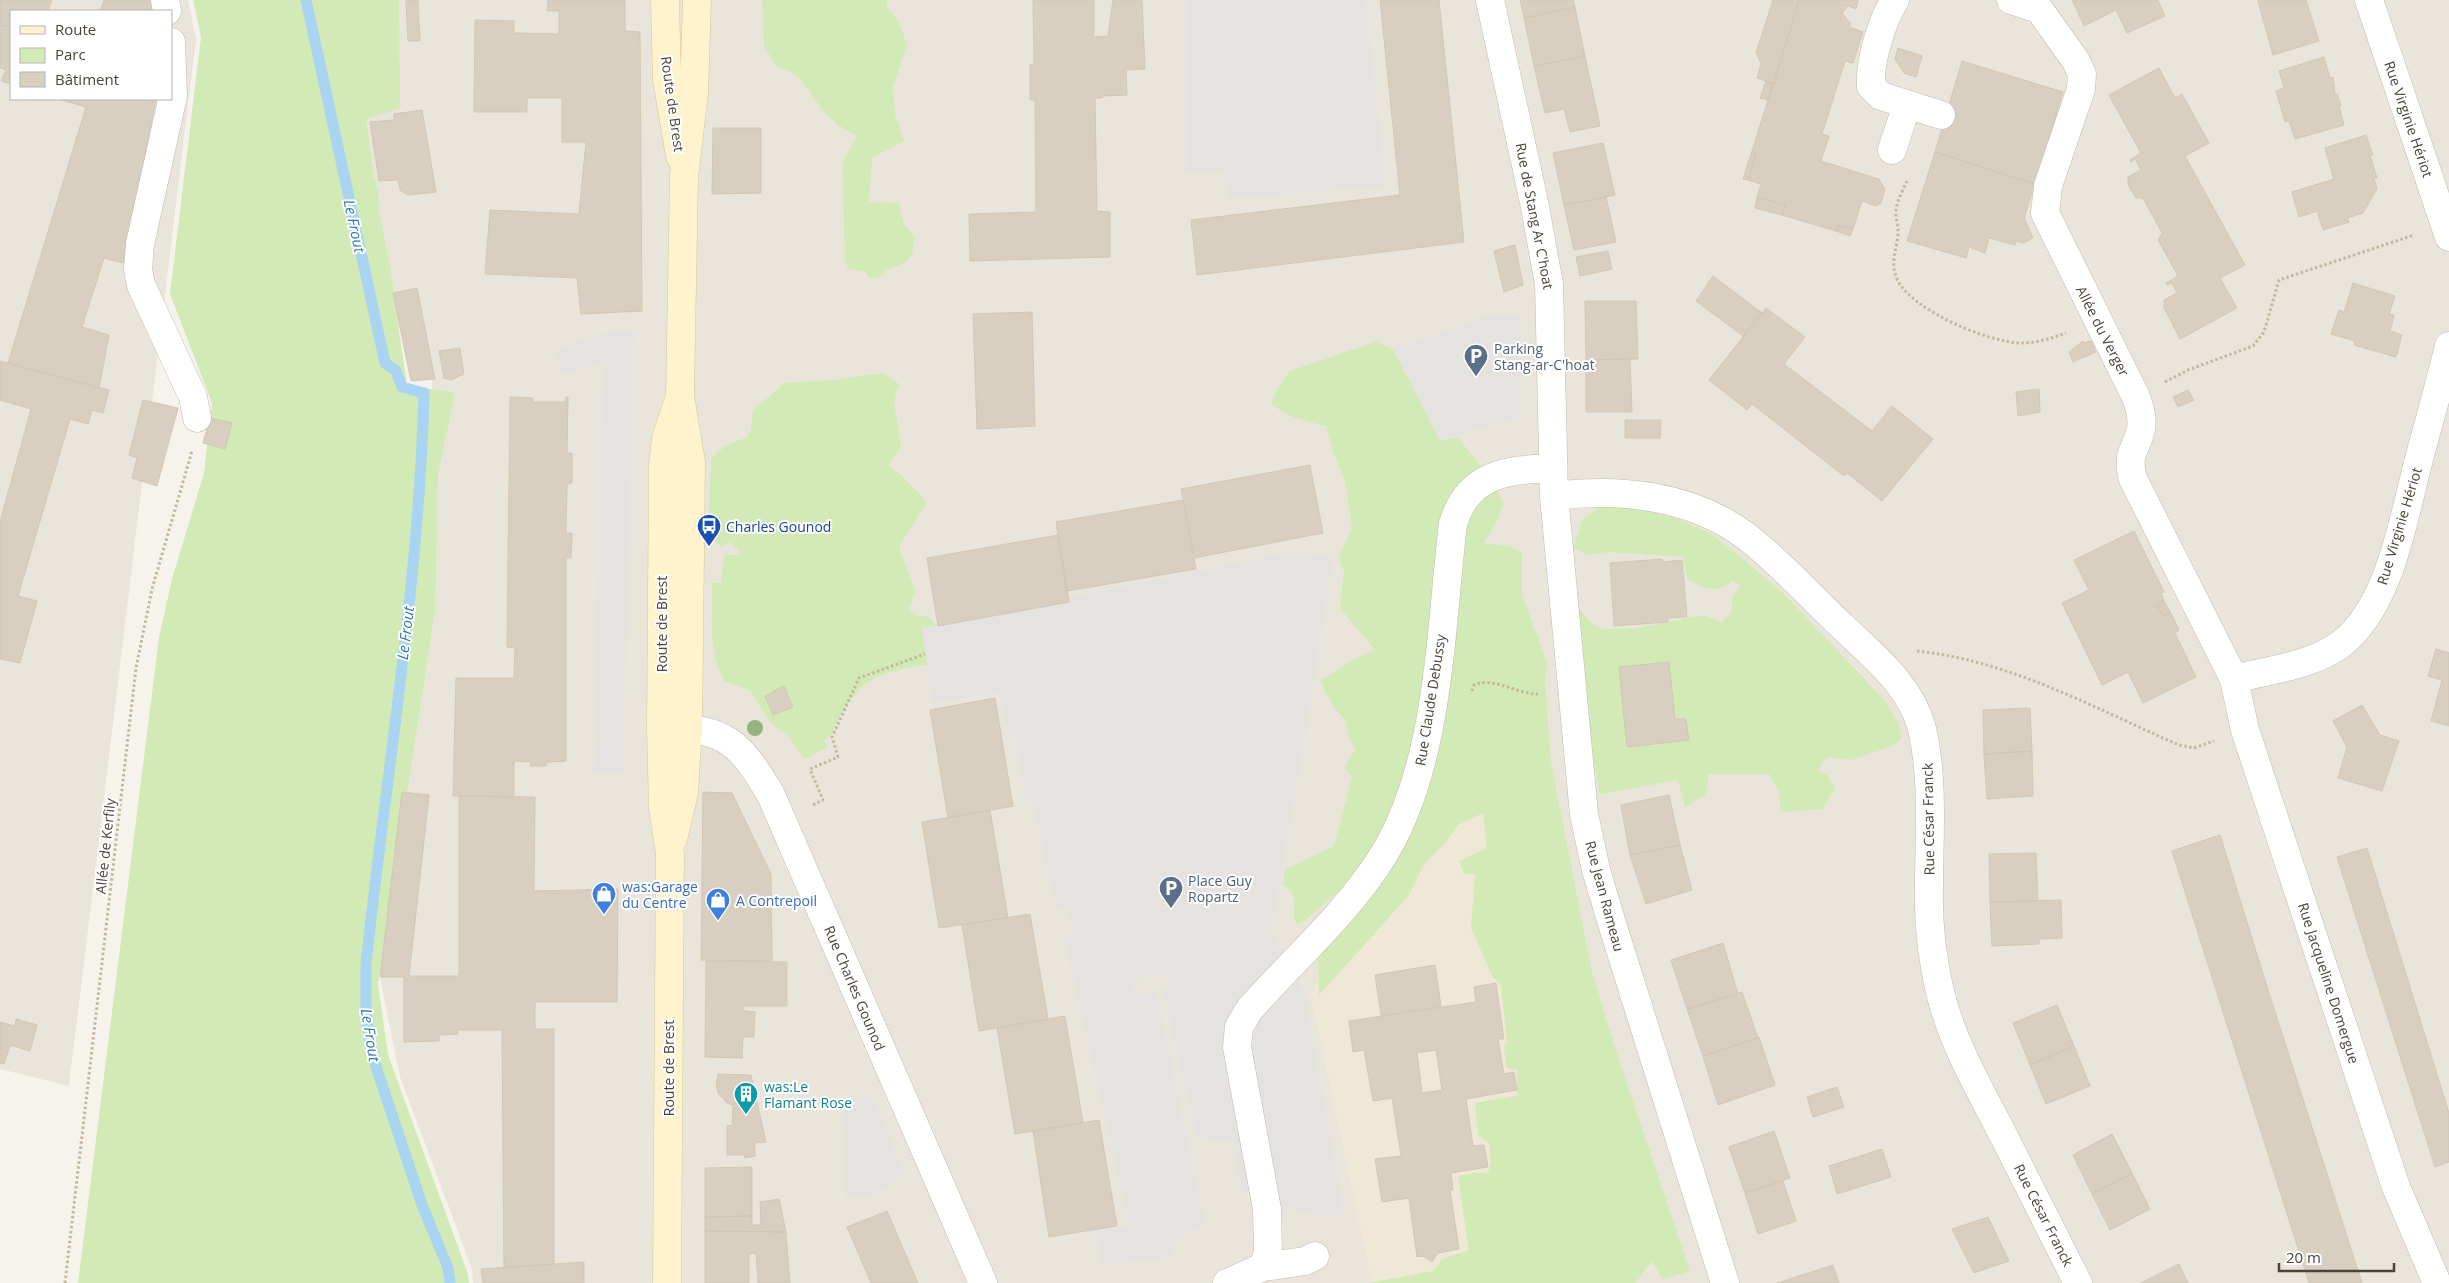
<svg xmlns="http://www.w3.org/2000/svg" width="2449" height="1283" font-family="'Open Sans',sans-serif">
<style>
.residential{fill:#eae5da;fill-rule:evenodd}
.education{fill:#efe8d6}
.green{fill:#d2eab5}
.parking{fill:#e5e3e0}
.lines{fill:none;stroke-linecap:round;stroke-linejoin:round}
.stream{stroke:#a9d4f2;stroke-width:11}
.building{fill:#d8cfc1;stroke:#d3c7b4;fill-rule:evenodd}
.minor-casing{stroke:#c2bbae;stroke-width:29}
.secondary-casing{stroke:#d6c79b;stroke-width:29}
.path{stroke:#c4b79f;stroke-width:3;stroke-dasharray:2.5 2.5;stroke-linecap:butt}
.minor{stroke:#fff;stroke-width:28}
.secondary{stroke:#fff3cd;stroke-width:28}
.tree{fill:#97b381}
.labels{text-anchor:middle;dominant-baseline:central;stroke-width:4;stroke-linejoin:round;paint-order:stroke}
.street-label{font-size:14px;fill:#4b4439;stroke:#fff}
.service-label{font-size:14px;fill:#4e5e75;stroke:#fff;text-anchor:start}
.transit-label{font-size:14px;fill:#164399;stroke:#fff;text-anchor:start}
.shop-label{font-size:14px;fill:#366cbe;stroke:#fff;text-anchor:start}
.culture-label{font-size:14px;fill:#0d838f;stroke:#fff;text-anchor:start}
.water-label{font-size:15px;font-style:italic;fill:#2e7ab2;stroke:#fff}
</style>
<rect width="100%" height="100%" fill="#f6f3ec"/>
<!-- residential -->
<path class="residential" d="M0 0H188L196 39 69 1086 0 1069ZM11 11H171V99H11Z
M332 0H2449V1283H473L472 1269 400 1077 380 977 434 489 432 380 411 381Z"/>
<!-- education -->
<path class="education" d="M1483 726 1664 1262 1629 1283H1372L1310 992 1340 953Z"/>
<!-- green -->
<path class="green" d="M193 0H399L400 108 366 119 374 178 378 190 379 210 390 266 407 386 455 392 438 475 435 610 378 984 388 1055 468 1274 469 1283H78L159 638 172 579 204 473 212 403 170 294 201 37Z
M762 0H887L886 5 899 23 907 44 893 88 895 114 904 141 872 158 869 202 899 203 904 225 914 236C913 242 914 251 911 256 904 267 886 266 878 278L868 277 865 272 848 269 845 258 842 164 857 136 838 125 825 113 797 75 775 65 764 45Z
M1376 342 1393 349 1418 374 1441 441 1457 437 1474 457 1504 503 1495 525 1484 543 1509 546 1522 552V595L1547 662 1545 681 1551 763 1592 972 1617 1054 1690 1271 1663 1279 1652 1262 1635 1283H1368L1434 1271 1442 1259 1469 1250 1458 1176 1475 1173H1488L1491 1162 1489 1143 1478 1135 1475 1103 1517 1096V1070L1506 1068 1504 1046 1507 1043 1501 986 1491 974 1471 927 1475 874H1464L1459 861 1487 848 1483 813 1458 825 1447 841 1425 863 1409 895 1319 995 1318 954 1356 883 1339 891 1304 921 1296 924C1290 909 1302 896 1283 885L1285 870 1334 846 1352 777 1344 767 1355 750 1348 734 1345 720 1332 705 1320 681 1351 661 1375 650 1340 608 1344 572 1339 557 1352 528 1345 481 1333 451 1326 426 1295 418 1271 405 1274 394 1290 371Z
M884 373 899 384 894 402 901 446 888 466 902 476 927 502 899 547 915 590 909 610 915 616H927L939 629 940 662C917 666 877 671 860 689 853 696 847 706 841 714 836 722 833 736 824 740L827 748 804 759 790 738 769 721 750 690 724 681C708 652 712 615 712 583H721L724 555H741L731 542 721 547 708 534 711 459 725 446 747 437 751 429 753 410 785 383 833 380Z
M1605 504 1667 515 1708 532 1737 554 1784 594 1884 700 1898 722 1902 739 1887 748 1851 760 1828 757 1818 770 1827 775 1835 789 1822 809 1781 812 1779 792 1769 774H1709L1705 795 1685 807 1678 780 1600 794 1578 677 1572 614 1579 608 1587 619 1602 629 1637 628 1703 615 1722 622 1732 612V597L1740 586 1733 581C1715 594 1704 590 1687 578L1683 557 1608 552 1588 555 1573 548 1583 519Z"/>
<!-- parking -->
<path class="parking" d="M1186 0H1365L1386 186 1229 198 1223 171 1186 172Z
M1521 316V416L1440 441 1393 349 1486 317Z
M634 331 623 772 594 773 603 364 560 373 557 349 595 335Z
M1292 552 1333 556 1304 743 1270 933 1251 930 1272 937 1294 960 1306 1002 1344 1214 1319 1218 1291 1207 1267 1209 1263 1188 1242 1193 1231 1140 1197 1137 1163 990 1173 983 1161 976 1150 975 1139 978 1131 994 1156 993 1205 1225 1179 1238 1170 1257 1100 1266 1097 1231 1130 1226 1064 937 1073 934 1067 908 1057 910 1034 809 1032 803 1026 802 1015 736H1008L1000 693 932 702 922 628Z
M871 1094 905 1175 874 1194 846 1199 844 1103Z"/>
<g class="lines">
<!-- stream -->
<path class="stream" d="M306 0 385 363 396 371 402 387 424 393C419 585 386 774 366 964V1010L369 1038 376 1067 422 1205 448 1268 450 1283"/>
</g>
<!-- building -->
<path class="building" d="M0 0H52L48 11H11V27L0 25Z
M104 0H153L155 6 153 11H100Z
M406 0H418L420 41H408Z
M548 0H625V31L640 32 642 311 581 314 577 278 485 274 490 210 579 214 586 142H562V98H527V112H474L475 20 514 21V33L559 34V11H547Z
M1033 0H1094V37L1108 36 1113 0H1142L1145 69 1126 70 1127 95 1103 96 1102 98H1095L1097 211 1110 212V257L970 261 969 214 1036 212 1035 100H1030V65L1034 64Z
M1380 0H1439L1464 242 1197 275 1191 220 1400 195Z
M1520 0H1573L1575 7 1524 18Z
M1773 0H1799L1774 84 1757 78 1761 63 1756 53Z
M1799 0H1858L1856 9 1848 6 1842 13 1851 24 1849 27 1863 32 1853 63 1845 61 1822 134 1829 136 1821 161 1879 179 1885 189 1881 203 1876 206 1862 201 1853 229 1837 225 1836 231 1782 215 1785 205 1757 197 1761 184 1748 180 1756 153 1752 151Z
M2072 0H2158L2165 16 2127 33 2116 10 2084 26Z
M2261 0H2306L2319 41 2273 55 2258 1Z
M1575 7 1585 56 1534 66 1524 18Z
M0 25 11 27V84L1 81 6 70 0 68Z
M1898 48 1922 56 1916 77 1904 73 1895 59Z
M1585 56 1600 126 1570 132 1564 109 1545 113 1534 66Z
M2324 57 2330 78 2333 77 2335 95 2337 94 2341 105 2339 106 2344 125 2295 139 2289 121 2285 122 2276 91 2284 88 2279 71Z
M1962 61 2063 92 2035 184 1935 152Z
M2159 68 2175 98 2182 94 2209 143 2185 156 2245 265 2220 278 2237 308 2180 339 2164 308V300L2177 293 2172 283 2167 285 2166 283 2178 276 2158 240 2162 233 2143 198H2136L2128 185V177L2141 170 2135 159 2131 162 2130 160 2141 153 2109 95Z
M1766 81 1774 84 1768 100 1760 98Z
M58 99H156L123 263 104 258 82 327 109 335 99 388 8 363 86 107Z
M422 110 436 192 408 195 400 190 398 180 379 181 370 122 394 120V114Z
M713 128H761V193L712 194Z
M2366 135 2373 155H2370L2377 178H2374L2377 189 2363 213 2347 218 2349 222 2323 230 2317 211 2299 217 2292 192 2334 179 2325 148Z
M1603 143 1615 195 1564 205 1553 153Z
M1752 151 1756 153 1748 180 1743 179Z
M1935 152 2035 184 2024 218 2033 238 2023 243 2016 241 2015 245 1989 238 1985 253 1969 247 1966 258 1907 241Z
M1606 197 1616 242 1574 250 1564 205Z
M1757 197 1785 205 1782 215 1755 208Z
M1837 225 1853 229 1850 236 1836 231Z
M1515 245 1523 285 1504 292 1494 251Z
M1608 251 1612 269 1580 276 1576 257Z
M1713 276 1762 313 1743 336 1696 301Z
M2353 283 2395 296 2389 314 2394 315 2390 331 2402 335 2396 357 2354 345 2355 341 2331 334 2339 310 2344 312Z
M417 288 435 379 411 381 393 293Z
M1585 301H1636L1638 359 1586 360Z
M1766 308 1805 337 1784 364 1872 431 1892 406 1933 439 1882 501 1847 473 1844 476 1752 404 1747 410 1709 380Z
M1032 312 1035 426 977 429 973 314Z
M2083 341 2084 343 2091 341 2096 352 2073 362 2069 352Z
M460 348 464 374 451 380 444 378 439 351Z
M1630 359 1632 412H1586V360Z
M0 361 109 390 103 413 92 410 88 424 70 419 18 596 37 601 20 663 0 659V522L31 409 0 400Z
M2039 389 2040 412 2018 416 2016 392Z
M2188 390 2194 400 2178 407 2173 397Z
M510 397 533 398V402H565L566 397H568L567 453H572V483L567 484 566 533H572L571 558H566V761L547 762 546 766H530L531 762 514 761V797L453 796 456 678H514L515 648 507 647Z
M143 400 178 408 157 486 132 478 137 458 129 455Z
M210 418 232 423 225 449 203 443Z
M1625 420H1661L1660 438H1625Z
M1310 465 1323 533 1194 558 1181 489Z
M1183 500 1196 569 1067 591 1056 522Z
M2134 531 2164 592 2161 593 2164 601 2157 605 2163 616 2171 613 2179 630 2175 633 2196 677 2143 703 2128 672 2102 685 2062 603 2089 590 2074 560Z
M1058 535 1069 602 938 626 927 558Z
M1662 559 1663 562 1682 560 1687 617 1668 618V622L1614 626 1610 563Z
M2164 601 2171 613 2163 616 2157 605Z
M2436 649 2449 653V726L2431 721 2442 680 2428 676Z
M1669 662 1675 719H1686L1689 740 1627 747 1619 667Z
M784 686 793 707 773 715 765 696Z
M995 698 1013 806 948 818 930 710Z
M2362 705 2380 735 2399 741 2382 791 2338 778 2347 747 2333 721Z
M2030 708 2032 751 1984 754 1983 710Z
M2032 751 2033 796 1987 799 1984 754Z
M402 792 429 795 409 976H459V796L535 797 534 891 618 889 617 1002H535V1029H554V1264L504 1268 502 1030H457L458 1034 439 1035V1041L404 1042V977H380Z
M703 792 732 793 771 874 772 961 701 960Z
M1669 795 1680 845 1630 855 1621 805Z
M990 810 1008 918 939 928 922 822Z
M2220 835 2268 990 2362 1283H2309L2172 851Z
M1680 845 1692 890 1646 904 1630 855Z
M2367 848 2449 1113V1162L2435 1167 2337 857Z
M2036 853 2038 901 1990 902 1989 854Z
M2061 900 2062 938 2039 939V944L1992 946 1990 902Z
M1030 914 1048 1019 979 1031 962 925Z
M1723 943 1738 994 1687 1009 1671 960Z
M706 961 787 962V1006H743L744 1011 755 1012 754 1037H743L742 1058 705 1057Z
M1435 965 1441 1006 1381 1016 1375 975Z
M1496 983 1504 1039H1498L1504 1074 1514 1072 1517 1090 1466 1099 1473 1146 1484 1145 1488 1167 1451 1173 1453 1190H1450L1459 1249 1438 1253 1432 1262 1423 1256 1417 1257 1409 1198 1382 1202 1375 1159 1401 1156 1392 1098 1373 1101 1364 1050 1353 1052 1349 1021 1476 1002 1474 987ZM1436 1050 1442 1090 1422 1093 1417 1053Z
M1742 992 1758 1038 1703 1056 1687 1009Z
M2057 1005 2074 1046 2030 1065 2013 1023Z
M1065 1016 1083 1123 1015 1134 997 1028Z
M16 1019 37 1025 30 1051 10 1045 4 1064 0 1063V1022L15 1026Z
M1759 1037 1775 1085 1718 1105 1703 1056Z
M2074 1046 2090 1086 2046 1104 2030 1065Z
M718 1074 751 1075 766 1142 755 1143V1156L745 1158 744 1155H727V1125L732 1126 733 1105 727 1103 718 1093 716 1084Z
M1837 1087 1844 1107 1813 1117 1807 1097Z
M1099 1120 1117 1226 1049 1237 1033 1131Z
M1774 1131 1790 1178 1745 1193 1729 1147Z
M2112 1134 2132 1173 2092 1194 2073 1155Z
M1882 1149 1891 1177 1837 1194 1829 1166Z
M752 1167V1216L705 1217V1168Z
M2132 1173 2150 1209 2110 1230 2092 1194Z
M1783 1181 1796 1221 1758 1234 1745 1193Z
M779 1199 786 1232 705 1231V1217L752 1216V1225H761L760 1202Z
M887 1211 918 1283H871L847 1227Z
M1988 1217 2009 1261 1974 1273 1952 1229Z
M705 1231 786 1232 790 1283H758L756 1253 749 1254V1283H705Z
M584 1262V1283H483L481 1269Z
M2179 1264 2188 1283H2141Z
M1833 1265 1839 1283H1777Z"/>
<g class="lines">
<defs>
<path id="minor" d="M165 0 167 11
M1490 0 1534 202 1549 284 1554 496 1584 814 1596 870 1614 930 1725 1283
M1895 0C1882 20 1869 63 1871 86L1881 96 1941 115
M2011 0 2039 9 2076 61 2082 74 2081 89 2048 186 2045 213 2136 397C2140 408 2143 418 2141 429 2136 452 2126 451 2133 479L2234 679 2245 730 2396 1187 2437 1283
M2369 0 2449 237
M171 42 173 96 140 244 138 269 141 285 193 397 197 418
M1892 150 1907 105
M1554 496C1620 488 1691 495 1746 536 1781 563 1810 596 1842 626 1873 656 1911 685 1922 729 1934 781 1929 835 1929 887 1928 922 1932 958 1940 992 1951 1038 1975 1081 1997 1123 2024 1176 2051 1230 2078 1283
M2234 679C2268 670 2312 666 2341 644 2390 607 2404 516 2419 459 2429 421 2440 384 2449 346
M664 728C727 728 740 743 771 795L983 1283
M1263 1267 1268 1253 1267 1209 1237 1047 1239 1027 1249 1010C1292 961 1343 917 1379 862 1440 770 1440 631 1453 524 1468 473 1507 470 1553 468
M1227 1283 1263 1267 1305 1261 1315 1256"/>
<path id="secondary" d="M665 0 667 79 680 156
M673 839 684 793 688 728 691 462 680 396 684 177 694 93 697 0
M667 1283 670 853 663 808 661 728 663 465 666 438 680 396"/>
</defs>
<!-- minor casing -->
<use href="#minor" class="minor-casing"/>
<!-- secondary casing -->
<use href="#secondary" class="secondary-casing"/>
<!-- path -->
<path class="path" d="M1907 181C1903 190 1897 201 1896 210 1895 216 1898 223 1898 229 1899 247 1888 261 1898 281 1914 311 1989 343 2022 343 2037 343 2052 338 2066 333
M2165 382 2188 370 2253 346 2264 332 2279 280 2414 235
M1917 651C2011 661 2094 708 2179 745L2194 748 2214 741
M1472 691 1474 685C1493 676 1516 694 1538 694
M813 805 823 800 810 769 838 757 832 737 859 678 925 654
M65 1283 136 668 152 589 192 451"/>
<!-- minor -->
<use href="#minor" class="minor"/>
<!-- secondary -->
<use href="#secondary" class="secondary"/>
</g>
<!-- trees -->
<circle class="tree" cx="755" cy="728" r="8"/>
<!-- icons -->
<defs>
<symbol id="parking-pin" viewBox="-11 -11 22 30"><path d="M0 17L-7.5 6A9.5 9.5 0 1 1 7.5 6Z" fill="#5c6f8a" stroke="#fff"/><path d="M-3.5-5.5H1a3.5 3.5 0 0 1 0 7H-1V5.5H-3.5ZM-1-3.4V-.6H.8a1.4 1.4 0 0 0 0-2.8Z" fill="#fff"/></symbol>
<symbol id="bus-pin" viewBox="-11 -11 22 30"><path d="M0 17L-7.5 6A9.5 9.5 0 1 1 7.5 6Z" fill="#1a4fb4" stroke="#fff"/><path d="M-5-6H5V4H4V6H2V4H-2V6H-4V4H-5ZM-3.5-4V0h7V-4ZM-3.5 1.2v1.5H-2V1.2ZM2 1.2v1.5H3.5V1.2Z" fill="#fff"/></symbol>
<symbol id="shop-pin" viewBox="-11 -11 22 30"><path d="M0 17L-7.5 6A9.5 9.5 0 1 1 7.5 6Z" fill="#3f7fe0" stroke="#fff"/><path d="M-5-2.5h2.3a2.7 3.5 0 0 1 5.4 0H5L5.5 6h-11ZM-1.5-2.5h3a1.5 2.3 0 0 0-3 0Z" fill="#fff"/></symbol>
<symbol id="building-pin" viewBox="-11 -11 22 30"><path d="M0 17L-7.5 6A9.5 9.5 0 1 1 7.5 6Z" fill="#0f9aa8" stroke="#fff"/><path d="M-4-6H4V6H1V3H-1V6H-4ZM-2.5-4.3h1.7v1.8h-1.7ZM.8-4.3h1.7v1.8H.8ZM-2.5-1h1.7V.8h-1.7ZM.8-1h1.7V.8H.8Z" fill="#fff"/></symbol>
</defs>
<g fill-rule="evenodd">
<use href="#parking-pin" x="1462" y="342" width="28" height="38"/>
<use href="#bus-pin" x="695" y="512" width="28" height="38"/>
<use href="#parking-pin" x="1157" y="874" width="28" height="38"/>
<use href="#shop-pin" x="590" y="880" width="28" height="38"/>
<use href="#shop-pin" x="704" y="886" width="28" height="38"/>
<use href="#building-pin" x="732" y="1080" width="28" height="38"/>
</g>
<g class="labels">
<!-- street labels -->
<g class="street-label">
<text transform="translate(673 104) rotate(82)">Route de Brest</text>
<text transform="translate(2409 119) rotate(71)">Rue Virginie Hériot</text>
<text transform="translate(1535 216) rotate(79)">Rue de Stang Ar C'hoat</text>
<text transform="translate(2103 331) rotate(63)">Allée du Verger</text>
<text transform="translate(2399 526) rotate(-73)">Rue Virginie Hériot</text>
<text transform="translate(661 624) rotate(-90)">Route de Brest</text>
<text transform="translate(1430 700) rotate(-81)">Rue Claude Debussy</text>
<text transform="translate(1928 819) rotate(-91)">Rue César Franck</text>
<text transform="translate(105 846) rotate(-84)">Allée de Kerfily</text>
<text transform="translate(1605 896) rotate(75)">Rue Jean Rameau</text>
<text transform="translate(2329 983) rotate(72)">Rue Jacqueline Domergue</text>
<text transform="translate(855 988) rotate(67)">Rue Charles Gounod</text>
<text transform="translate(668 1068) rotate(-90)">Route de Brest</text>
<text transform="translate(2044 1215) rotate(63)">Rue César Franck</text>
</g>
<!-- service labels -->
<g class="service-label">
<text x="1494" y="348">Parking<tspan x="1494" dy="16">Stang-ar-C'hoat</tspan></text>
<text x="1188" y="880">Place Guy<tspan x="1188" dy="16">Ropartz</tspan></text>
</g>
<!-- transit labels -->
<g class="transit-label">
<text x="726" y="526">Charles Gounod</text>
</g>
<!-- shop labels -->
<g class="shop-label">
<text x="622" y="886">was:Garage<tspan x="622" dy="16">du Centre</tspan></text>
<text x="736" y="900">A Contrepoil</text>
</g>
<!-- culture labels -->
<g class="culture-label">
<text x="764" y="1086">was:Le<tspan x="764" dy="16">Flamant Rose</tspan></text>
</g>
<!-- water labels -->
<g class="water-label">
<text transform="translate(355 226) rotate(78)">Le Frout</text>
<text transform="translate(405 633) rotate(-83)">Le Frout</text>
<text transform="translate(371 1035) rotate(81)">Le Frout</text>
</g>
</g>
<!-- legend -->
<rect x="10" y="10" width="162" height="90" fill="#ffffff" stroke="#b7b4b0"/>
<rect x="20" y="26" width="25" height="8" fill="#fff3cd" stroke="#b7b4b0"/>
<text x="55" y="35" font-size="15" fill="#4b4439">Route</text>
<rect x="20" y="48" width="25" height="15" fill="#d2eab5" stroke="#b7b4b0"/>
<text x="55" y="60" font-size="15" fill="#4b4439">Parc</text>
<rect x="20" y="72" width="25" height="15" fill="#d8cfc1" stroke="#b7b4b0"/>
<text x="55" y="85" font-size="15" fill="#4b4439">Bâtiment</text>
<!-- scale -->
<path d="M2279 1263v8h115v-8" fill="none" stroke="#4b4439" stroke-width="2.5"/>
<text x="2286" y="1263" font-size="15" fill="#4b4439" stroke="#ffffff" stroke-width="4" paint-order="stroke">20 m</text>
</svg>
